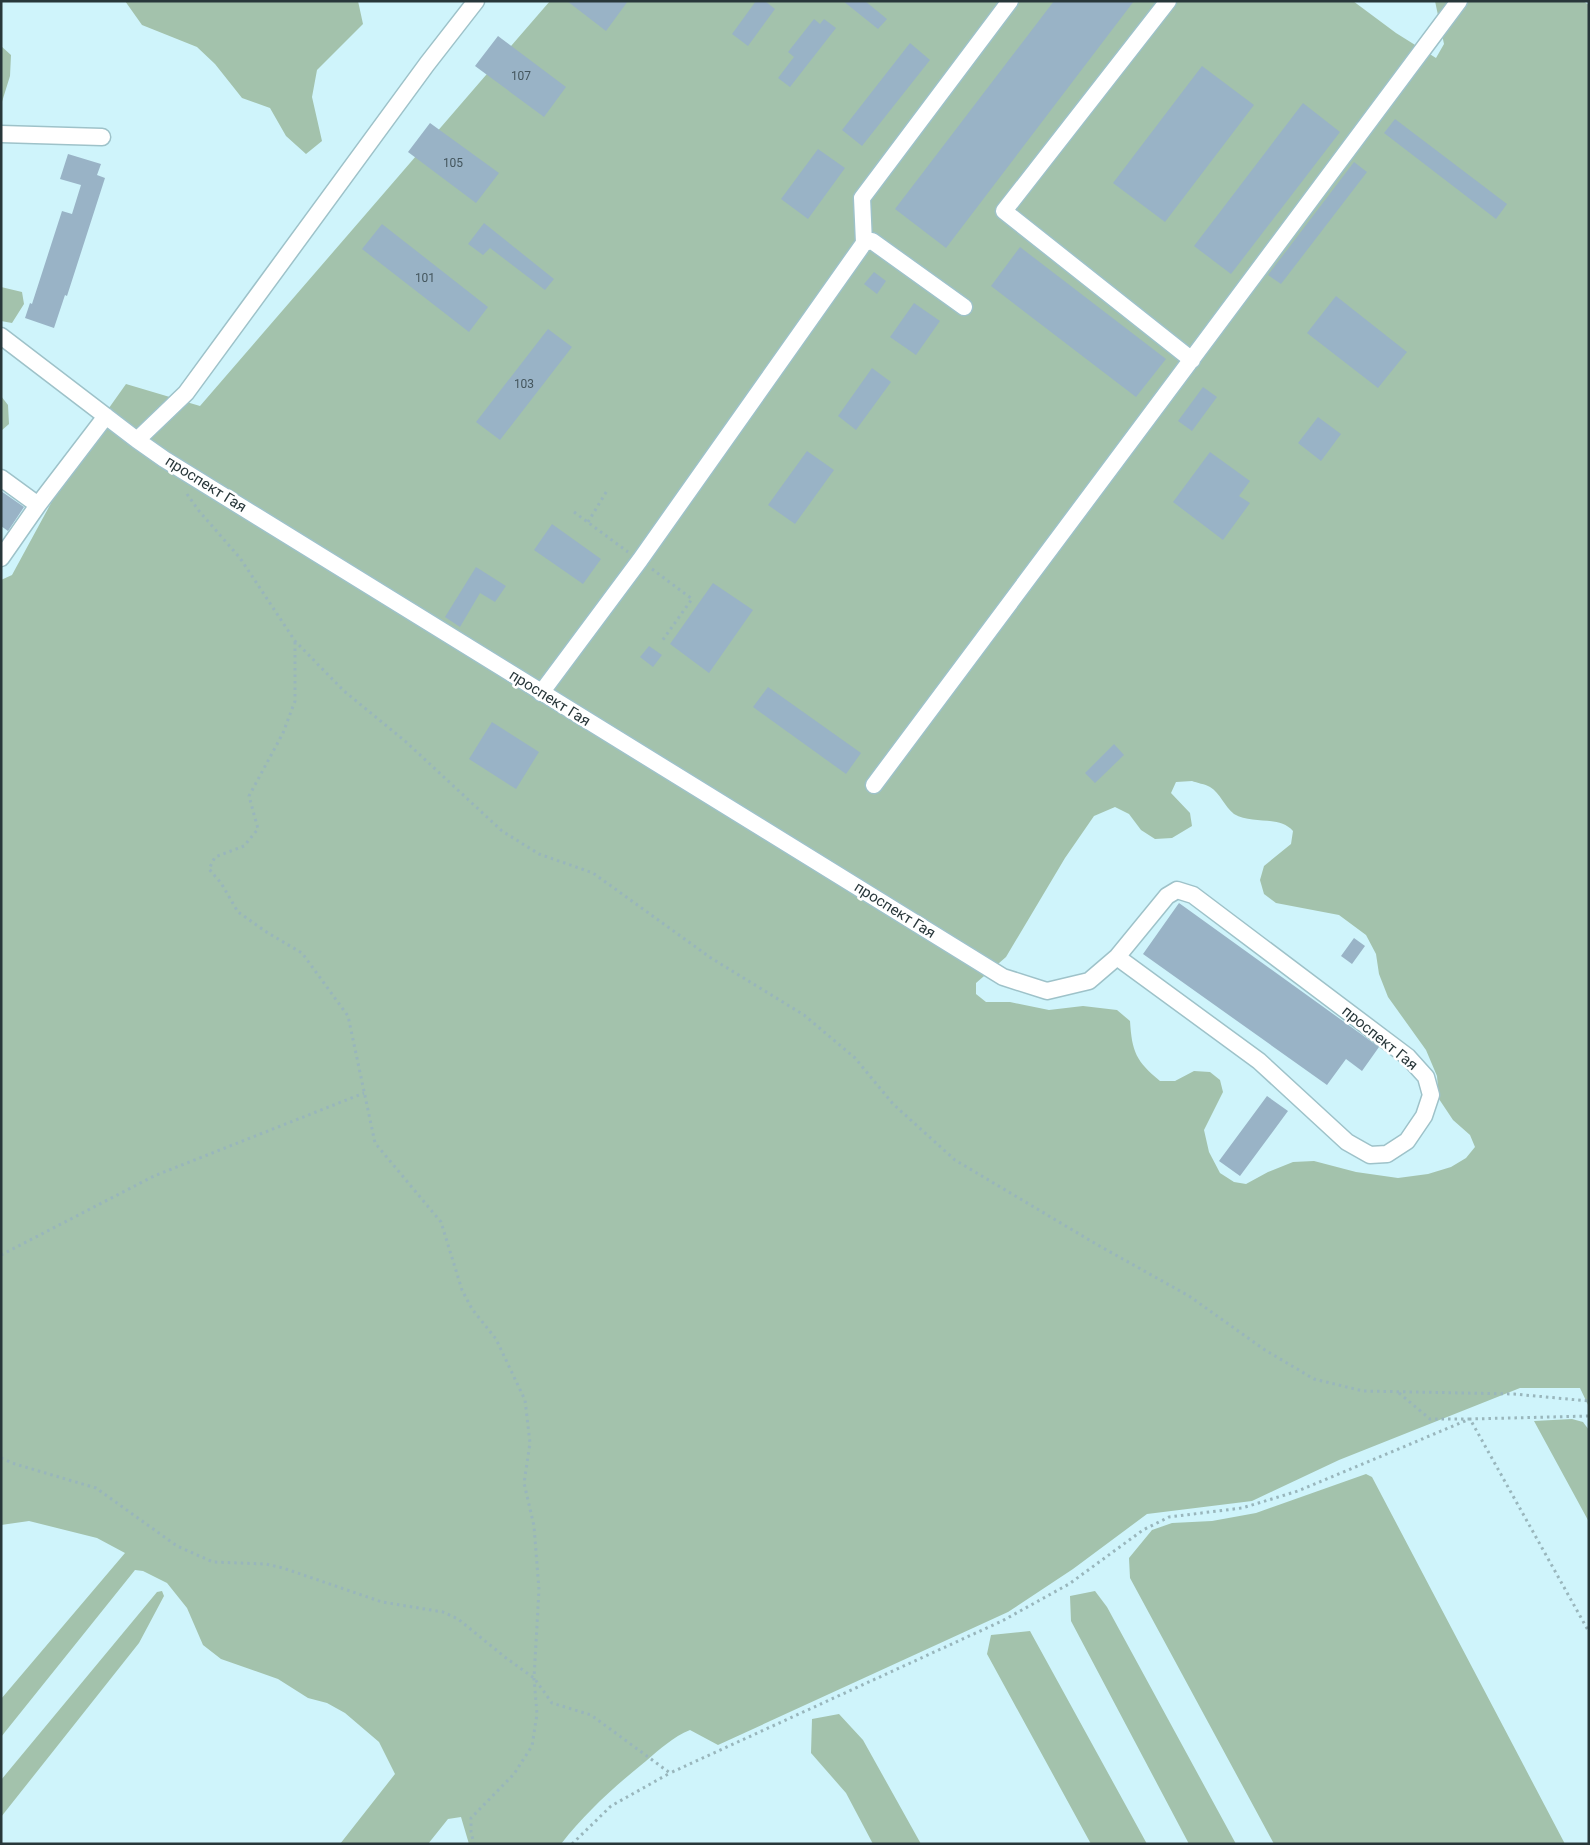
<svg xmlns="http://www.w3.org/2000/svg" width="1590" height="1845" font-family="Roboto,sans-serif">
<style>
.green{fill:#a3c2ac;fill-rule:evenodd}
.building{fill:#99b3c6}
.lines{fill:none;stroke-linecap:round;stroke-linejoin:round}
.minor-casing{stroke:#9ec2c9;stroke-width:19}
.path{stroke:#99b6bc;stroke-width:3;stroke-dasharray:2.5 4;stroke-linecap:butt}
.minor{stroke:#fff;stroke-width:16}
.labels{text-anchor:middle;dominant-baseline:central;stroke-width:5;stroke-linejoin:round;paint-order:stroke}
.number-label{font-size:12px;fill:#44565d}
.street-label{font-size:15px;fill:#28373a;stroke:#fff}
</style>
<rect width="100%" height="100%" fill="#cff4fb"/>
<!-- green -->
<path class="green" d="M125 1H358L363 24 317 70 312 97 322 141 306 154 286 136 270 108 242 98 215 64 197 47 142 25Z
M550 1H1353L1396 33 1436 58 1444 44 1435 1H1583L1589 5V1407L1580 1388H1520L1339 1460 1252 1501 1147 1514 1073 1569 1008 1612 718 1745 690 1730C673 1737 660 1749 646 1761 615 1786 586 1812 561 1844H469L461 1817 448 1819 428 1844H340L395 1774 379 1742 345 1713 327 1703 308 1698 278 1679 221 1659 203 1645 187 1608 167 1583 143 1571 135 1570 1 1737V1699L125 1553 97 1538 29 1521 1 1525V580L12 575 82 446 126 384 200 406ZM1192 781C1197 783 1205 784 1210 787 1220 793 1225 807 1234 814 1253 825 1279 815 1293 831L1291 844 1264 866 1260 880 1264 894 1276 903 1339 915 1366 935 1376 954 1379 974 1388 997 1426 1050 1437 1076 1439 1099 1453 1120 1470 1135 1475 1147 1466 1158 1451 1167 1428 1174 1398 1178 1356 1172 1314 1161 1293 1162 1268 1172 1246 1184 1234 1182 1220 1173 1209 1152 1204 1130 1223 1092 1220 1080 1210 1072 1194 1071 1175 1081H1160C1136 1061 1132 1052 1130 1021L1117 1010 1083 1006 1049 1010 1010 1002H986L976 994V983L1006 957 1065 858 1094 816 1115 807 1129 814 1141 830 1155 839 1172 838 1192 826 1190 813 1171 793 1176 782Z
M1 46 11 55 10 76 1 105Z
M1 287 22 292 24 304 12 323 1 321Z
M1 396 8 405 9 424 1 431Z
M1572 1419 1583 1422 1589 1430V1522L1534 1421Z
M1366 1474 1372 1477 1565 1844H1274L1130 1578 1129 1558 1152 1530 1172 1523 1212 1521 1256 1513Z
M162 1591 164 1596 139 1643 1 1817V1780L157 1592Z
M1095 1591 1107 1607 1236 1844H1189L1071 1621 1070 1596Z
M1030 1631 1147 1844H1091L987 1654 991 1635Z
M839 1714 863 1740 921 1844H873L846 1793 811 1753 812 1719Z"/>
<!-- building -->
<path class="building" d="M567 1H628L606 31Z
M756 1H765L775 9 748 46 732 34Z
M843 1H865L887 19 878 29Z
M1054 1H1134L946 248 895 209Z
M814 19 820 24 824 19 836 28 790 87 778 78 794 57 788 52Z
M498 36 566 87 544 117 475 66Z
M910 43 930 60 862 146 842 130Z
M1202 66 1254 105 1165 222 1113 183Z
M1303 103 1340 132 1231 274 1194 246Z
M1395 119 1507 204 1496 219 1384 133Z
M430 123 499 173 476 203 408 152Z
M818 149 845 168 808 219 781 199Z
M68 154 101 164 97 175 105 178 67 296 65 295 54 328 25 318 30 303 32 304 62 211 72 214 81 185 60 179Z
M1354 162 1367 172 1281 284 1268 275Z
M484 223 554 279 545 290 490 248 483 255 468 244Z
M382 224 488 307 469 332 362 249Z
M1020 247 1166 359 1136 397 991 286Z
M874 272 886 281 877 294 864 284Z
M1336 296 1407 352 1378 388 1307 333Z
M914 303 940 321 916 355 890 337Z
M548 329 572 347 500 440 476 422Z
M872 368 891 382 856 430 838 416Z
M1203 387 1217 397 1192 431 1178 421Z
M1318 417 1341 434 1321 461 1298 443Z
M807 451 834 470 795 524 768 505Z
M1210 452 1250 481 1239 496 1250 503 1223 540 1173 502Z
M1 491 24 507 8 531 1 526Z
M552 524 601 559 583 584 534 550Z
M476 567 506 586 495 602 480 593 460 627 445 617Z
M713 583 753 610 709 673 670 644Z
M649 646 662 655 653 667 640 657Z
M768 687 861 753 846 774 753 707Z
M492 722 539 752 516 789 469 759Z
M1114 744 1124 755 1095 783 1085 773Z
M1179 903 1379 1047 1362 1071 1346 1059 1327 1085 1143 954Z
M1354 938 1365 946 1352 964 1341 956Z
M1267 1096 1288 1111 1240 1176 1219 1161Z"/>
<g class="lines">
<defs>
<path id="minor" d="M1168 1 1004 211 1192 360
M1 134 102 137
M864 243 872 241 964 307
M1 336 137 440 164 459 1003 977 1047 991 1089 981 1117 957 1167 896 1177 890 1193 895 1408 1057 1426 1077 1431 1095 1424 1116 1407 1141 1387 1154 1370 1155 1347 1142 1259 1061 1117 957
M137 440 186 393 427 64 476 1
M1 478 38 505 106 416
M1 558 38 505
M541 693 640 560 864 243 862 198 1010 1
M874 785 1459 1"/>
</defs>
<!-- minor casing -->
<use href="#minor" class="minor-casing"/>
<!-- path -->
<path class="path" d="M187 494 199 511 240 558 295 641 344 691 405 741 502 831 539 854 593 873 711 958 804 1015 855 1058 893 1104 955 1160 1096 1244 1189 1296 1265 1350 1314 1379 1363 1391 1514 1394 1589 1401
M574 512 628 552
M588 522 608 489
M652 569 692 599 662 641
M295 642V701L283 733 249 796 258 829 244 846 215 857 209 869 221 883 238 912 268 933 302 953 348 1016 375 1143 441 1222 462 1290 472 1309 496 1339 525 1400 530 1443 524 1483 534 1526 539 1590 534 1678 537 1714 532 1746 514 1774 471 1818V1832L474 1844
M1 1255 154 1176 364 1093
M1399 1393 1430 1419H1470L1589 1632
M1 1458 15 1464 96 1488 177 1546 213 1562 266 1564 283 1568 382 1602 443 1612 458 1619 506 1658 534 1678 552 1703 591 1715 670 1773 1002 1621 1069 1584 1143 1530 1169 1517 1242 1508 1298 1491 1470 1419 1589 1416
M572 1844 611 1806 670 1773"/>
<!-- minor -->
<use href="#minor" class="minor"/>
</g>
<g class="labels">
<!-- number labels -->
<g class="number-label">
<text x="521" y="76">107</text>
<text x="453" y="163">105</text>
<text x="425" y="278">101</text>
<text x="524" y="384">103</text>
</g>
<!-- street labels -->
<g class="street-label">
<text transform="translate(206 484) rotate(32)">проспект Гая</text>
<text transform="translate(550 698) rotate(32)">проспект Гая</text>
<text transform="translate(895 910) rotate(32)">проспект Гая</text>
<text transform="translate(1380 1038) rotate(39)">проспект Гая</text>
</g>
</g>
<!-- border -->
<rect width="1590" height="1845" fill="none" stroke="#28373a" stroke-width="5"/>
</svg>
